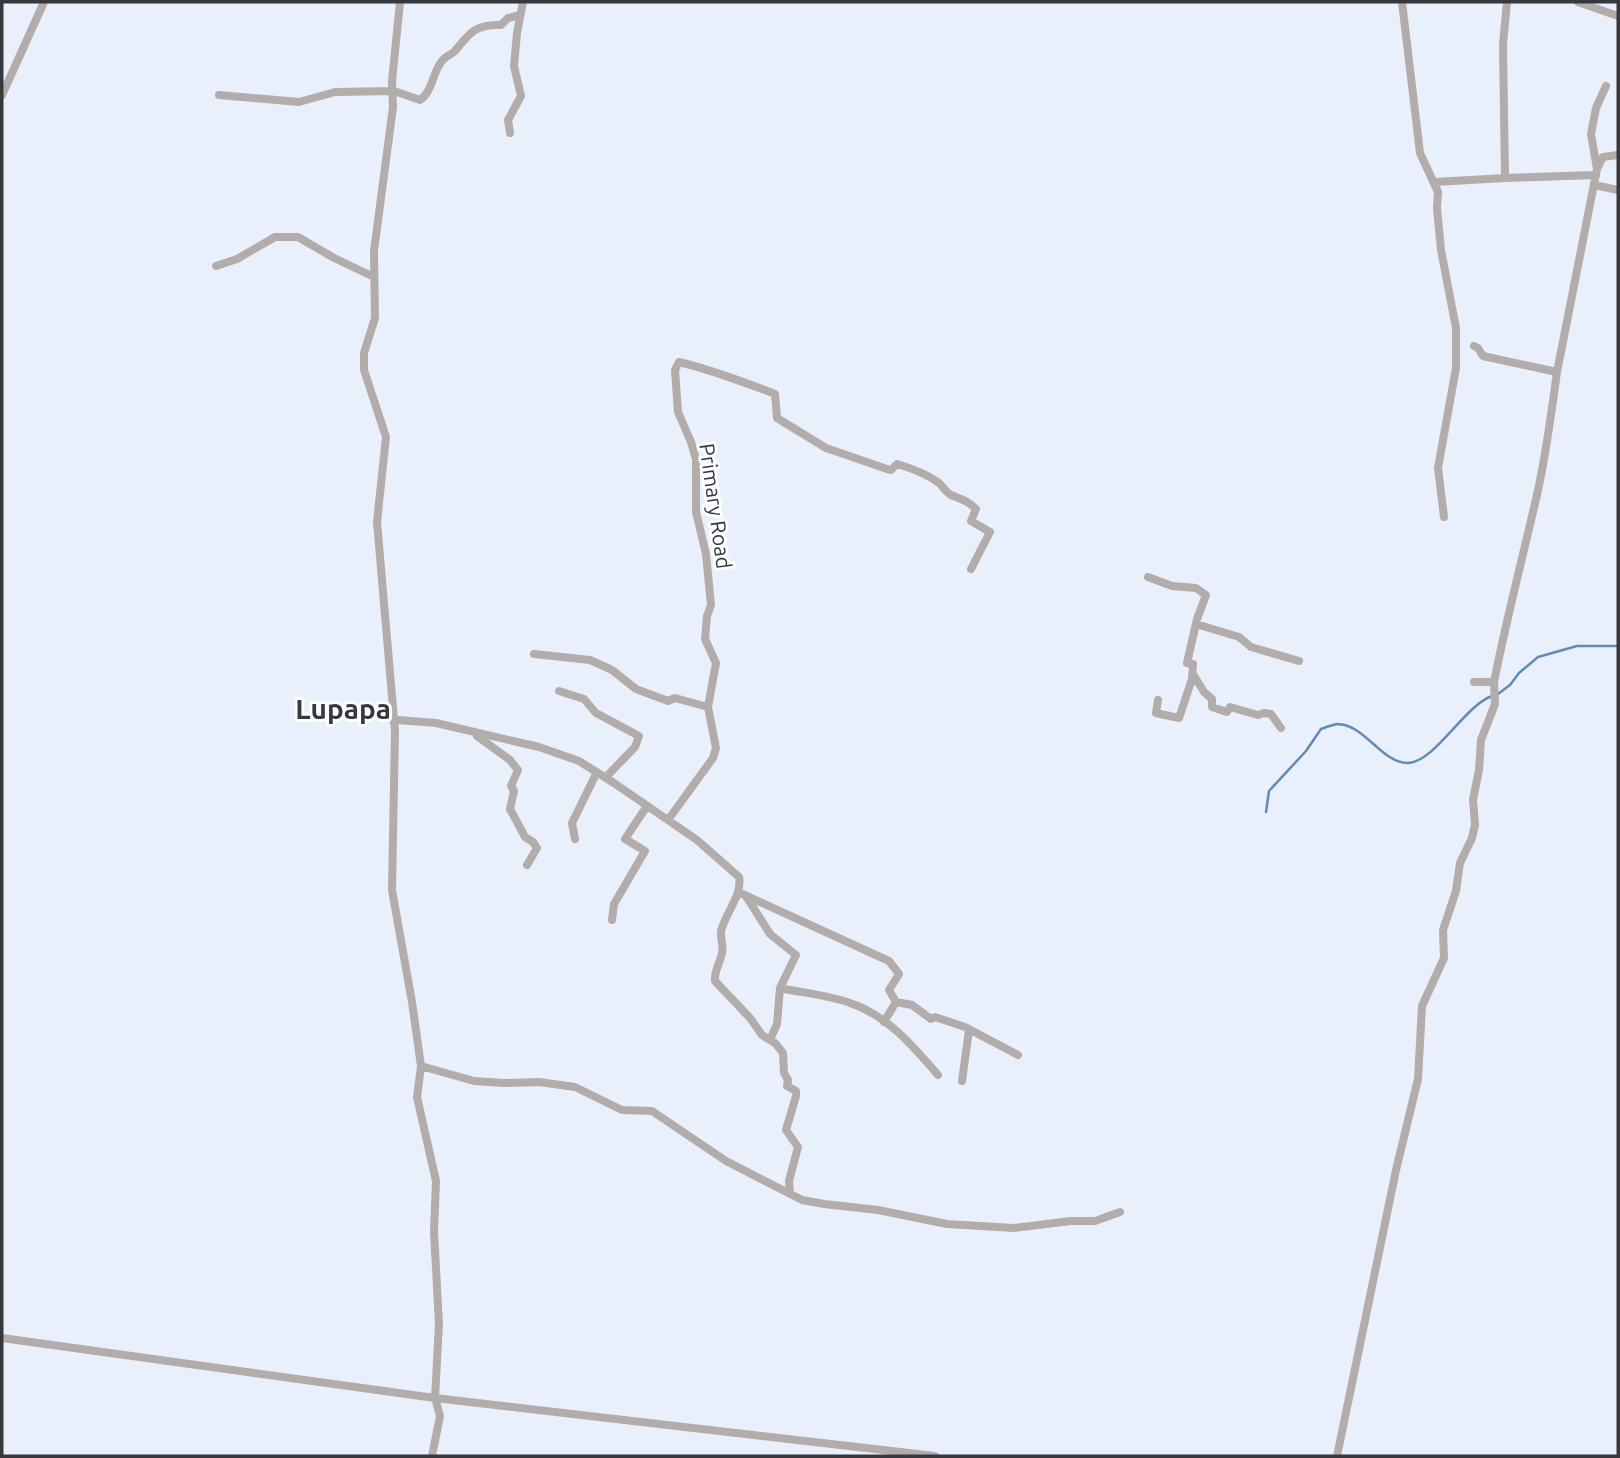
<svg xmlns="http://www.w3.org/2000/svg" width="1620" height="1458" font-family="Ubuntu,sans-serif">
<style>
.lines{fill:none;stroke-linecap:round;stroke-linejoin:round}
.stream{stroke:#658ab4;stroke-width:2.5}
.minor{stroke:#b2acab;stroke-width:8}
.labels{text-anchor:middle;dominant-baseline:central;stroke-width:6;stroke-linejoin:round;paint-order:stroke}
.street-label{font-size:21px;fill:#36383c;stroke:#fbfdff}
.district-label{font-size:28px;font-weight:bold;fill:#36383c;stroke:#fbfdff}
</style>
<rect width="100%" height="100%" fill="#e9f0fb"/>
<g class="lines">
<!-- stream -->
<path class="stream" d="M1498 694 1510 685 1519 673 1538 657 1577 646H1618
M1266 812 1269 791 1306 751 1321 729C1326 727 1332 725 1337 724 1365 724 1381 763 1408 763 1435 762 1464 706 1492 696"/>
<!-- minor -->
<path class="minor" d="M400 2 392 81 393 107 374 251 375 318 364 353V370L386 437 377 522 395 731 392 890 412 1002 421 1066 417 1097 436 1181 434 1232 439 1324 435 1398 440 1416 432 1456
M1402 2 1420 153 1438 192 1437 208 1441 250 1456 328V368L1438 468 1444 517
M1507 2 1503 44 1505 178 1596 175
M1578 2 1618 16
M2 95 44 2
M219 95 299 102 335 92 394 91 420 100C433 91 432 73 442 61 445 56 451 55 455 51 470 32 476 24 501 25L508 18 520 15
M510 133 508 120 521 96 514 66 517 33 523 2
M1597 169 1603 157 1618 155
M1435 182 1505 178
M1594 185 1618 190
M216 266 237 259 275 237H298L334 258 372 276
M1557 372 1597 169 1591 134 1596 108 1606 86
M1148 577 1172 586 1196 588 1206 595 1197 619 1187 663 1193 664 1192 679 1179 718 1156 713 1158 700
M1196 624 1239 637 1251 647 1299 661
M534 654 590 660 612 670 636 689 668 701 675 698 708 707 716 748 713 758 668 820
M1193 674 1204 692 1212 699V707L1227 712 1230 707 1258 715 1264 713 1271 714 1281 728
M1474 682H1494
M559 691 584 699 596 713 639 736 635 747 606 777
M708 707 716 663 705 639 707 616 711 605 706 554 696 512V459L691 442 678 412 675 370 679 362C712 370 744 382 775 394L777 418 826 448 887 469 891 470 897 464C911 468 927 474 939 483 943 487 946 492 951 495 961 499 968 501 976 509L971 521 990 532 971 569
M394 723 398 720 436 723 539 747 579 761 614 783 697 840 739 877C743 894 725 914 721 931 720 938 724 946 722 953 720 964 714 970 715 981L750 1018 762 1035 775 1043 783 1053 784 1073 788 1080 787 1086 796 1091V1096L786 1130 798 1147 789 1181 790 1194
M477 736 510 760 518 770 511 786 514 791 510 809 525 837 533 842 537 848 527 865
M575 839 572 823 597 772
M738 892 889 961 899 974 889 990 896 1002 884 1022
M746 896 770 934 796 955 780 988 777 1024 770 1040
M612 920 614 904 645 851 625 839 647 806
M780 988C803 993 828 995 850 1003 887 1015 913 1046 938 1075
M896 1002 912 1005 931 1019 935 1017 965 1027 1018 1055
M421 1066 474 1081 504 1083 539 1082 575 1087 622 1110 652 1111 726 1161 802 1200 824 1204 878 1210 947 1224 1014 1228 1071 1221H1095L1120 1212
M962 1081 969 1030
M2 1338 435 1398 935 1456
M1337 1456 1396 1170 1418 1079 1422 1006 1444 958 1443 930 1456 891 1460 863 1472 838 1475 825 1473 800 1479 770 1481 740 1495 704 1494 682C1506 621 1522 560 1536 499 1546 457 1551 414 1557 372L1483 356 1478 348 1474 346"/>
</g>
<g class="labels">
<!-- street labels -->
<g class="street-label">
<text transform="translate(716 506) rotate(82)">Primary Road</text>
</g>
<!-- district labels -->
<g class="district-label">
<text x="343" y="708">Lupapa</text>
</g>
</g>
<!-- border -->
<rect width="1620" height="1458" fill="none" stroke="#36383c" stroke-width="7"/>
</svg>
